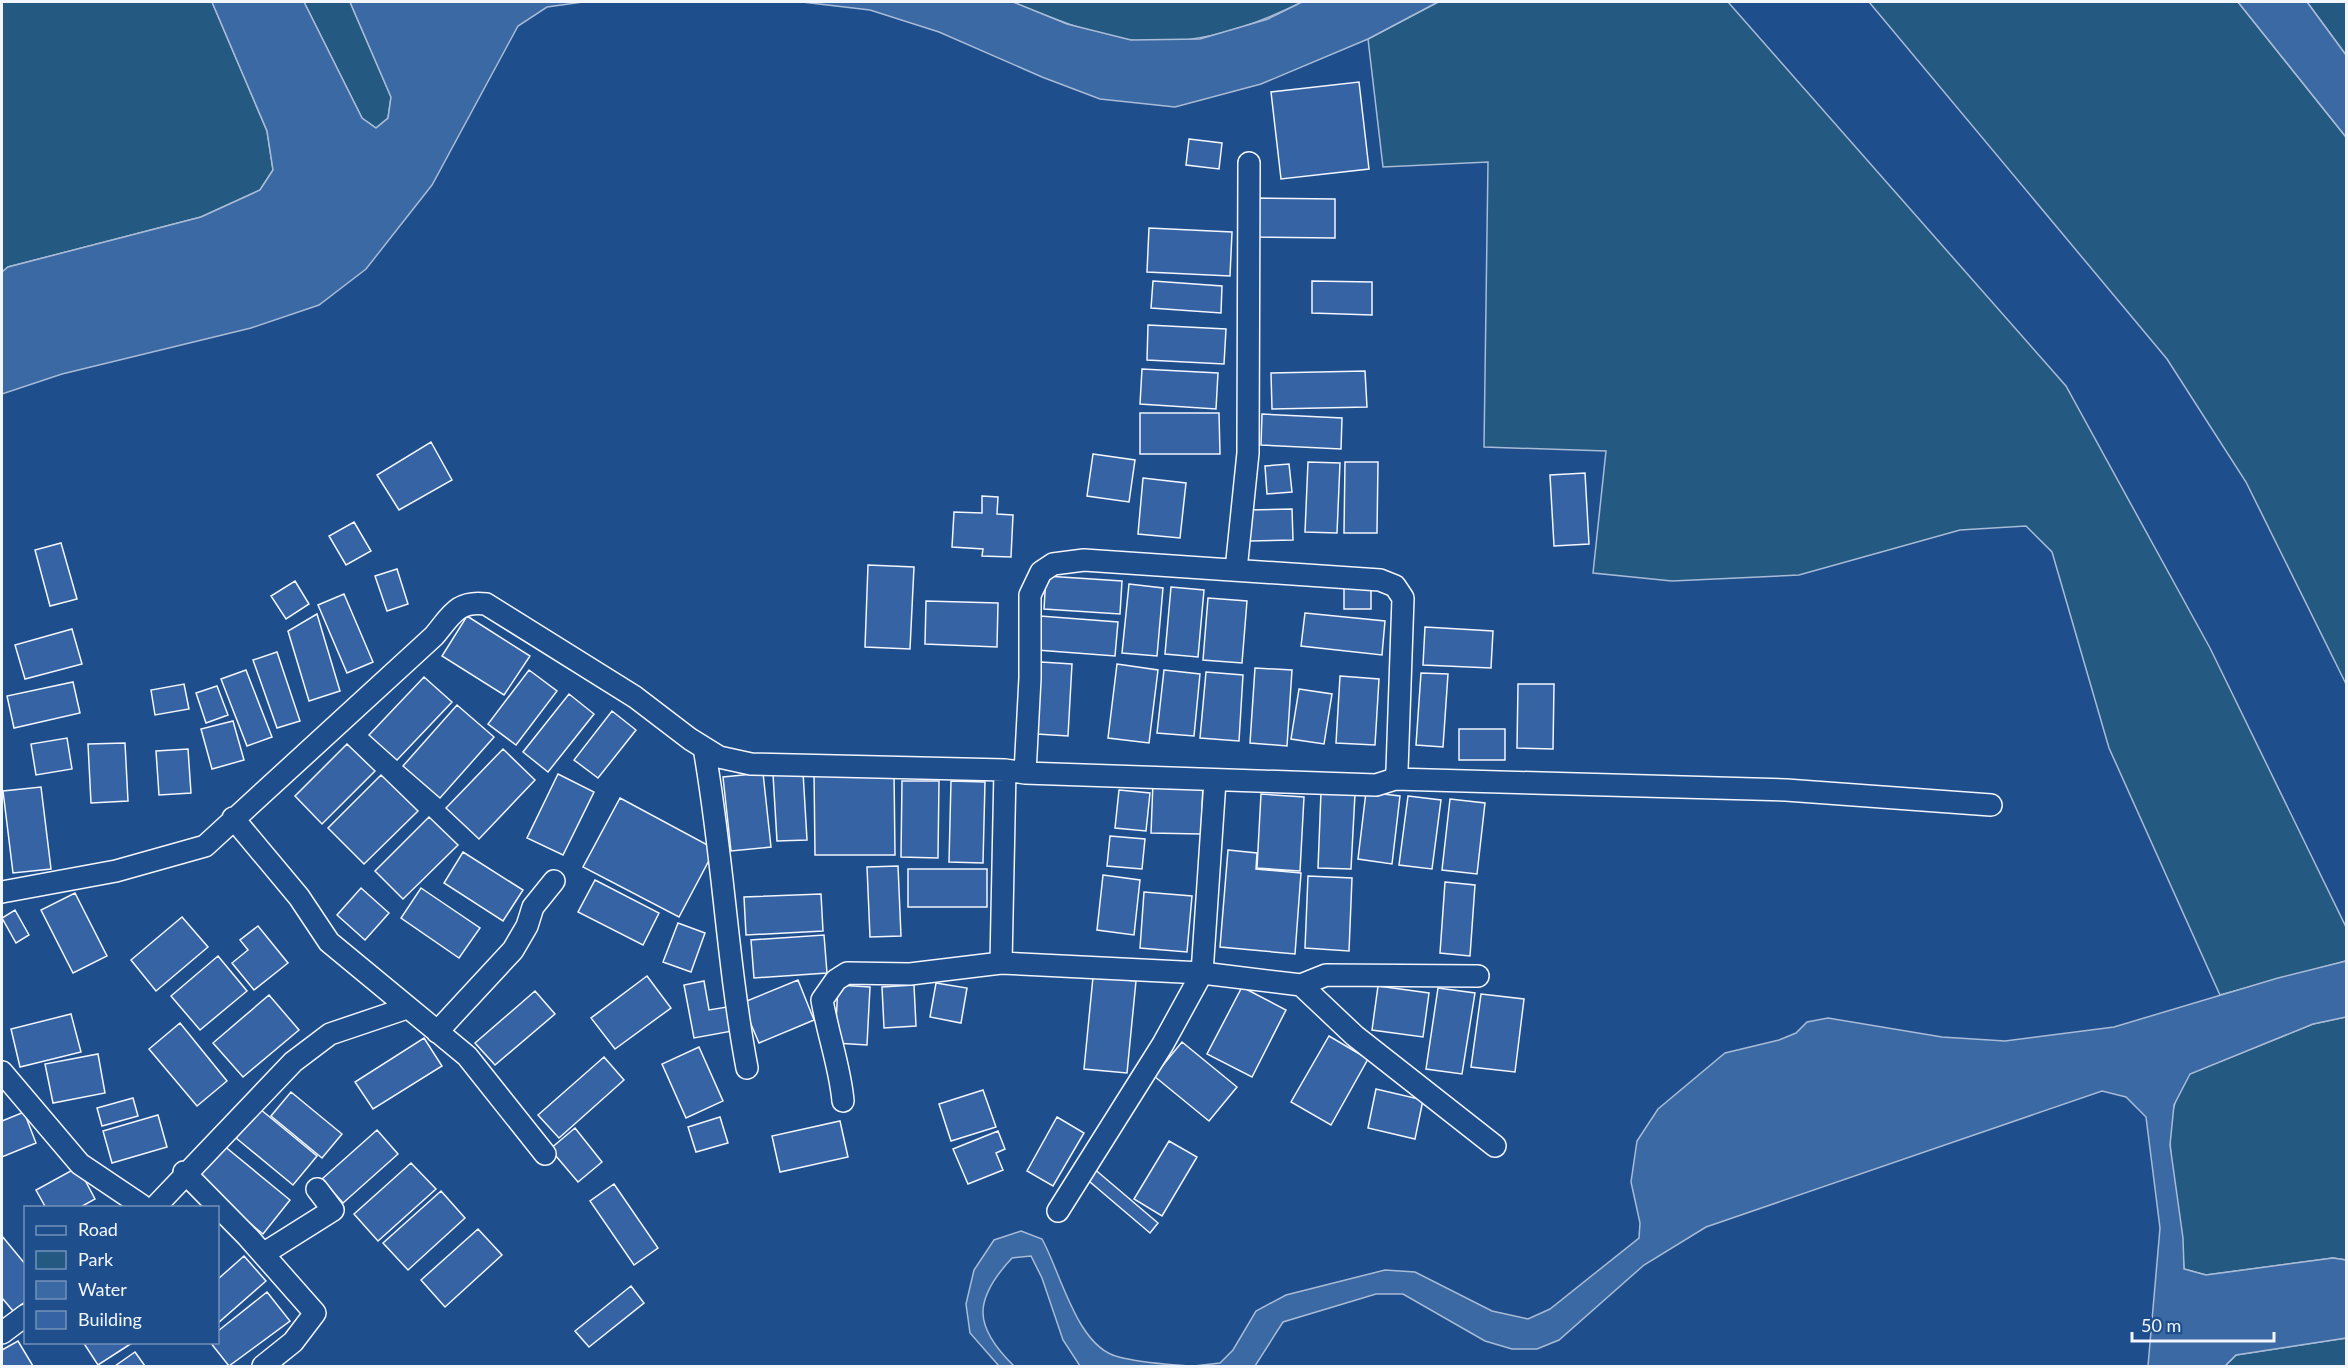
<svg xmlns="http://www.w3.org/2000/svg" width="2348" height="1368" font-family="Lato,sans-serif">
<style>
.green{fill:#245a82;stroke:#a8bbd7;stroke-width:1.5}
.water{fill:#3b69a3;stroke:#a8bbd7;stroke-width:1.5}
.building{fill:#3563a3;stroke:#f2f6ff;stroke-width:1.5}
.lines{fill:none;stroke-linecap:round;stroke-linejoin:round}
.minor-casing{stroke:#f2f6ff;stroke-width:24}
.minor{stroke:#1f4e8c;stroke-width:21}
</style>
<rect width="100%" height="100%" fill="#1f4e8c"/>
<!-- green -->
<path class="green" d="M2 2H212L267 131 273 170 260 190 201 217 8 267 2 272Z
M304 2H350L391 97 388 118 376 128 362 118Z
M1013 2H1302C1250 28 1190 48 1130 40 1089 34 1050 17 1013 2Z
M1438 2H1728L2066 386 2210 648 2346 927V961L2220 995 2109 748 2052 552 2026 526 1960 530 1799 575 1672 581 1593 573 1606 451 1484 447 1488 162 1383 167 1368 39Z
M1869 2H2238L2346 137V684L2246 482 2167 359Z
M2307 2H2346V55Z
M2346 1017V1260L2333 1258 2206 1275 2184 1269C2182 1225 2161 1141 2175 1103 2178 1093 2185 1084 2189 1074L2313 1024Z
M2346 1338V1366H2225L2236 1355Z"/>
<!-- water -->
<path class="water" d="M212 2H304L362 118 376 128 388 118 391 97 350 2H583L547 7 518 26 432 185 366 269 319 305 251 328 62 374 2 394V272L8 267 201 217 260 190 273 170 267 131Z
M802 2H1013L1067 24 1131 40 1200 39 1268 19 1302 2H1438L1368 39 1261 84 1175 107 1100 99 1042 77 939 32 870 10Z
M2238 2H2307L2346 55V137Z
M2346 961V1017L2313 1024 2190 1074 2174 1105 2170 1145 2183 1238 2184 1269 2206 1275 2333 1258 2346 1260V1338L2236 1355 2225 1366H2148L2160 1228 2146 1117 2126 1097 2102 1091 1706 1227 1644 1265 1559 1340 1537 1349H1512L1485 1341 1403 1294H1376L1283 1322 1255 1366H1194L1220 1363 1233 1350 1256 1311 1286 1295 1385 1270 1415 1272 1492 1311 1528 1319 1550 1309 1639 1238 1640 1223 1631 1182 1637 1141 1658 1109 1725 1053 1779 1040 1796 1033 1807 1022 1828 1018 1942 1037 2005 1041 2114 1027 2278 978Z
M1021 1231 1042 1239C1061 1273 1077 1348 1119 1357 1141 1363 1165 1364 1188 1366H1080L1063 1340 1042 1278 1031 1256 1012 1258C973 1300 973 1326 1014 1366H999L970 1333 966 1304 974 1270 994 1240Z"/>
<!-- building -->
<path class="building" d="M1359 82 1369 169 1281 179 1271 92Z
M1189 139 1222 143 1219 169 1186 165Z
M1255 198 1335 199V238L1255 237Z
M1149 228 1232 232 1230 276 1147 272Z
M1153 281 1222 286 1221 313 1151 308Z
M1312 281 1372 282V315L1312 313Z
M1148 325 1226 329 1224 364 1147 360Z
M1142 369 1218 373 1216 409 1140 404Z
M1365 371 1367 407 1272 409 1271 373Z
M1140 413H1219L1220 454H1140Z
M1262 414 1342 418 1341 449 1261 445Z
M431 442 452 480 399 510 377 475Z
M1093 454 1135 460 1129 502 1087 496Z
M1308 462 1340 463 1337 533 1305 532Z
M1345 462H1378L1377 533H1344Z
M1289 464 1292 492 1267 494 1265 466Z
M1585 473 1589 544 1554 546 1550 475Z
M1143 478 1186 483 1180 538 1138 534Z
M982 496 998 497 997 514 1013 515 1011 557 982 556 983 549 952 547 954 512 982 513Z
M1292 509 1293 540 1250 541 1249 510Z
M354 522 371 551 346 565 329 536Z
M61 543 77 599 50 606 35 550Z
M868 565 914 567 910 649 865 647Z
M397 569 408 604 387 611 375 576Z
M1046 576 1122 581 1120 614 1044 609Z
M295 581 309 604 286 619 271 596Z
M1129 584 1163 588 1157 656 1122 653Z
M1344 586H1371V609H1344Z
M1171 587 1204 590 1198 657 1165 654Z
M344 594 373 662 347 673 318 605Z
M1208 598 1247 601 1242 663 1203 660Z
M926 601 998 603 997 647 925 644Z
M1305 613 1385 621 1382 655 1301 646Z
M317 614 340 691 309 701 288 631Z
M467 616 530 656 504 695 442 656Z
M1040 616 1118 622 1115 656 1037 650Z
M1425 627 1493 631 1491 668 1423 665Z
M72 629 82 664 25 679 15 645Z
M277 652 300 721 277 728 253 660Z
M1041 662 1072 664 1068 736 1037 734Z
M1117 664 1158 670 1149 743 1108 738Z
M1255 668 1292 670 1287 746 1250 743Z
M246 670 272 737 247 746 221 679Z
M529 670 557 691 516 745 488 724Z
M1164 670 1200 674 1194 736 1157 733Z
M1206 672 1243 675 1239 741 1200 738Z
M1421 673 1448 674 1443 747 1416 745Z
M1340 676 1379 679 1375 745 1336 743Z
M424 677 452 702 397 760 369 735Z
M73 682 80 713 14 728 7 696Z
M184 684 189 709 155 715 151 690Z
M1518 684H1554L1553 749 1517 748Z
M217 686 228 715 206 723 196 693Z
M1299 689 1332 694 1324 744 1291 739Z
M569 694 594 714 548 772 523 752Z
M457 705 494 737 440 798 403 766Z
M612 711 636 730 598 778 574 760Z
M233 721 244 760 212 769 201 729Z
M1459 729H1505V760H1459Z
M67 738 72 769 36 775 31 744Z
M125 743 128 801 91 803 88 744Z
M347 744 375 771 322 824 295 796Z
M188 749 191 793 159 795 156 751Z
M503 749 535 780 479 839 446 808Z
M814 771H894L895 855H815Z
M803 772 807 840 777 841 773 774Z
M763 773 771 847 731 851 723 777Z
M558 774 594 792 563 855 527 838Z
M381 775 418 811 364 864 328 828Z
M902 781H939L938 858 901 857Z
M951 781 985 782 983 863 949 862Z
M1153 782 1203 784 1201 834 1151 833Z
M41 787 51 869 13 873 3 791Z
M1119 790 1150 793 1146 831 1115 828Z
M1321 792 1355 794 1351 869 1318 868Z
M1366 792 1400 796 1392 864 1358 859Z
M1261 794 1304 797 1300 871 1257 868Z
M1408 796 1441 800 1432 869 1399 865Z
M620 798 715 849 679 917 583 867Z
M1450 799 1485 803 1477 874 1442 870Z
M429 817 458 845 403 899 375 871Z
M1110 836 1145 839 1142 869 1107 866Z
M1228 850 1257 853 1256 869 1301 873 1295 954 1220 947Z
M463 852 523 890 503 921 444 883Z
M898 866 901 936 870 937 867 867Z
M908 869H987V907H908Z
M1103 875 1140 880 1134 935 1097 930Z
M1308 876 1352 878 1349 951 1305 948Z
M595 880 659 913 643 945 578 912Z
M1445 882 1475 885 1470 956 1440 953Z
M361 888 389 913 365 940 337 915Z
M421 888 480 928 459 958 401 918Z
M1144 892 1192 896 1187 952 1140 948Z
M75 893 107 956 73 973 41 910Z
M821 894 823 931 746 935 744 897Z
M15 910 29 935 16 943 2 918Z
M182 917 208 947 156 991 131 960Z
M678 923 705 933 691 972 663 962Z
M258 926 288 963 254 990 232 963 248 950 240 940Z
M824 935 827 973 754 978 751 940Z
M218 956 247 991 200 1030 171 996Z
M647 976 671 1008 615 1049 591 1018Z
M1093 977 1136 981 1127 1073 1084 1069Z
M798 980 814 1020 759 1043 742 1003Z
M704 981 709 1010 733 1006 738 1030 694 1038 684 985Z
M936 983 967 988 961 1023 930 1017Z
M838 985 870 987 867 1045 835 1043Z
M914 985 916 1026 884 1028 882 987Z
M1378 986 1429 993 1423 1037 1372 1030Z
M1242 987 1286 1010 1252 1077 1207 1054Z
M1438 988 1475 993 1462 1074 1426 1069Z
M535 991 555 1014 495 1065 475 1043Z
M1481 994 1524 999 1515 1072 1471 1067Z
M269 995 299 1030 243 1077 213 1043Z
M71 1014 81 1052 20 1067 11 1029Z
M180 1023 227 1081 197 1106 149 1049Z
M1329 1036 1368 1059 1331 1125 1291 1102Z
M424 1038 442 1066 373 1109 355 1082Z
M1182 1042 1237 1087 1209 1121 1154 1076Z
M699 1047 723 1101 686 1118 662 1064Z
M98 1054 105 1093 53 1103 45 1064Z
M604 1057 624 1080 559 1138 538 1115Z
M1376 1089 1423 1100 1415 1139 1368 1128Z
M983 1090 996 1127 951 1141 939 1104Z
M291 1092 342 1134 322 1158 271 1116Z
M133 1098 138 1116 102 1126 97 1108Z
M260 1109 317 1156 293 1185 236 1138Z
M24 1112 36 1143 2 1157V1121Z
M158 1115 167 1147 112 1163 103 1131Z
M720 1117 728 1143 696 1152 688 1127Z
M1057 1117 1084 1133 1053 1186 1027 1171Z
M840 1121 848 1157 780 1172 772 1136Z
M575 1128 602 1162 578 1182 550 1149Z
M377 1130 398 1154 343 1203 322 1179Z
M998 1131 1005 1149 996 1153 1003 1170 968 1184 953 1149Z
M1169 1141 1197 1157 1162 1216 1134 1199Z
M223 1145 290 1200 263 1234 196 1179Z
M411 1163 436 1189 378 1241 354 1214Z
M78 1167 95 1199 79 1208H46L36 1190Z
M1092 1167 1158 1223 1150 1233 1083 1176Z
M614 1184 658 1248 634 1265 590 1201Z
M441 1191 465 1218 408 1270 383 1243Z
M478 1229 502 1255 445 1307 421 1280Z
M2 1236 26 1265V1301L13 1311 2 1298Z
M244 1256 266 1281 218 1323V1279Z
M631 1286 644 1303 589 1347 575 1331Z
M267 1292 290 1321 229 1366 210 1342H218V1331Z
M18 1341 33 1366H2V1350Z
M83 1342H131L132 1343 98 1365Z
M135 1352 145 1366H115Z"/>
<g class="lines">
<defs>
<path id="minor" d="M1236 570 1248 453 1249 163
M704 748C723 854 727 962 747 1068
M1395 779 1786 790 1991 805
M1215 781 1202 973 1301 985 1355 1036 1495 1146
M233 818 299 897 329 942 467 1056 545 1154
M2 892 116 871 205 846 434 636C451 616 457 600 486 604L635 697 690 739 719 757 751 764 1005 770 1025 773 1376 785 1395 779 1397 770 1403 598 1395 586 1380 580 1084 560 1053 564 1041 572 1030 595V678L1025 773
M1001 963 1202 973 1163 1044 1058 1211
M1301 985 1326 975 1478 976
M437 1032 513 950 527 926 533 907 554 881
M2 1072 80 1164 141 1205V1208
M843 1101C840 1067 828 1035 822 1000L836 980 847 973 910 974 1001 963 1005 770
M184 1172 248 1237 315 1313 293 1342 263 1366
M154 1208 293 1062 330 1034 407 1008
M263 1254 333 1210 317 1189
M2 1333 26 1315"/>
</defs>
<!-- minor casing -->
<use href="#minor" class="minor-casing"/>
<!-- minor -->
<use href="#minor" class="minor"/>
</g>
<!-- border -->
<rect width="2348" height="1368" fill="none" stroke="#f2f6ff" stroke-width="6"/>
<!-- legend -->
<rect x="24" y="1206" width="195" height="138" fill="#1f4e8c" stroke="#7391ba" stroke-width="1.5"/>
<rect x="36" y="1226" width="30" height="9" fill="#1f4e8c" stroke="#7391ba" stroke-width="1.5"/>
<text x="78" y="1236" font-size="18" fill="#f2f6ff">Road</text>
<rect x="36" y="1251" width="30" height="18" fill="#245a82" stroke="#7391ba" stroke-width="1.5"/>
<text x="78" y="1266" font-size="18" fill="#f2f6ff">Park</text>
<rect x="36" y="1281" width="30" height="18" fill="#3b69a3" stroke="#7391ba" stroke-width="1.5"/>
<text x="78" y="1296" font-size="18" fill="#f2f6ff">Water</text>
<rect x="36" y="1311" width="30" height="18" fill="#3563a3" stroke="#7391ba" stroke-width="1.5"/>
<text x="78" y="1326" font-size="18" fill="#f2f6ff">Building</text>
<!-- scale -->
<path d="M2132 1332v9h142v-9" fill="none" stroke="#f2f6ff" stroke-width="3"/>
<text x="2141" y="1332" font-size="18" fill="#f2f6ff" stroke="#1f4e8c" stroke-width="4.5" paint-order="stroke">50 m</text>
</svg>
